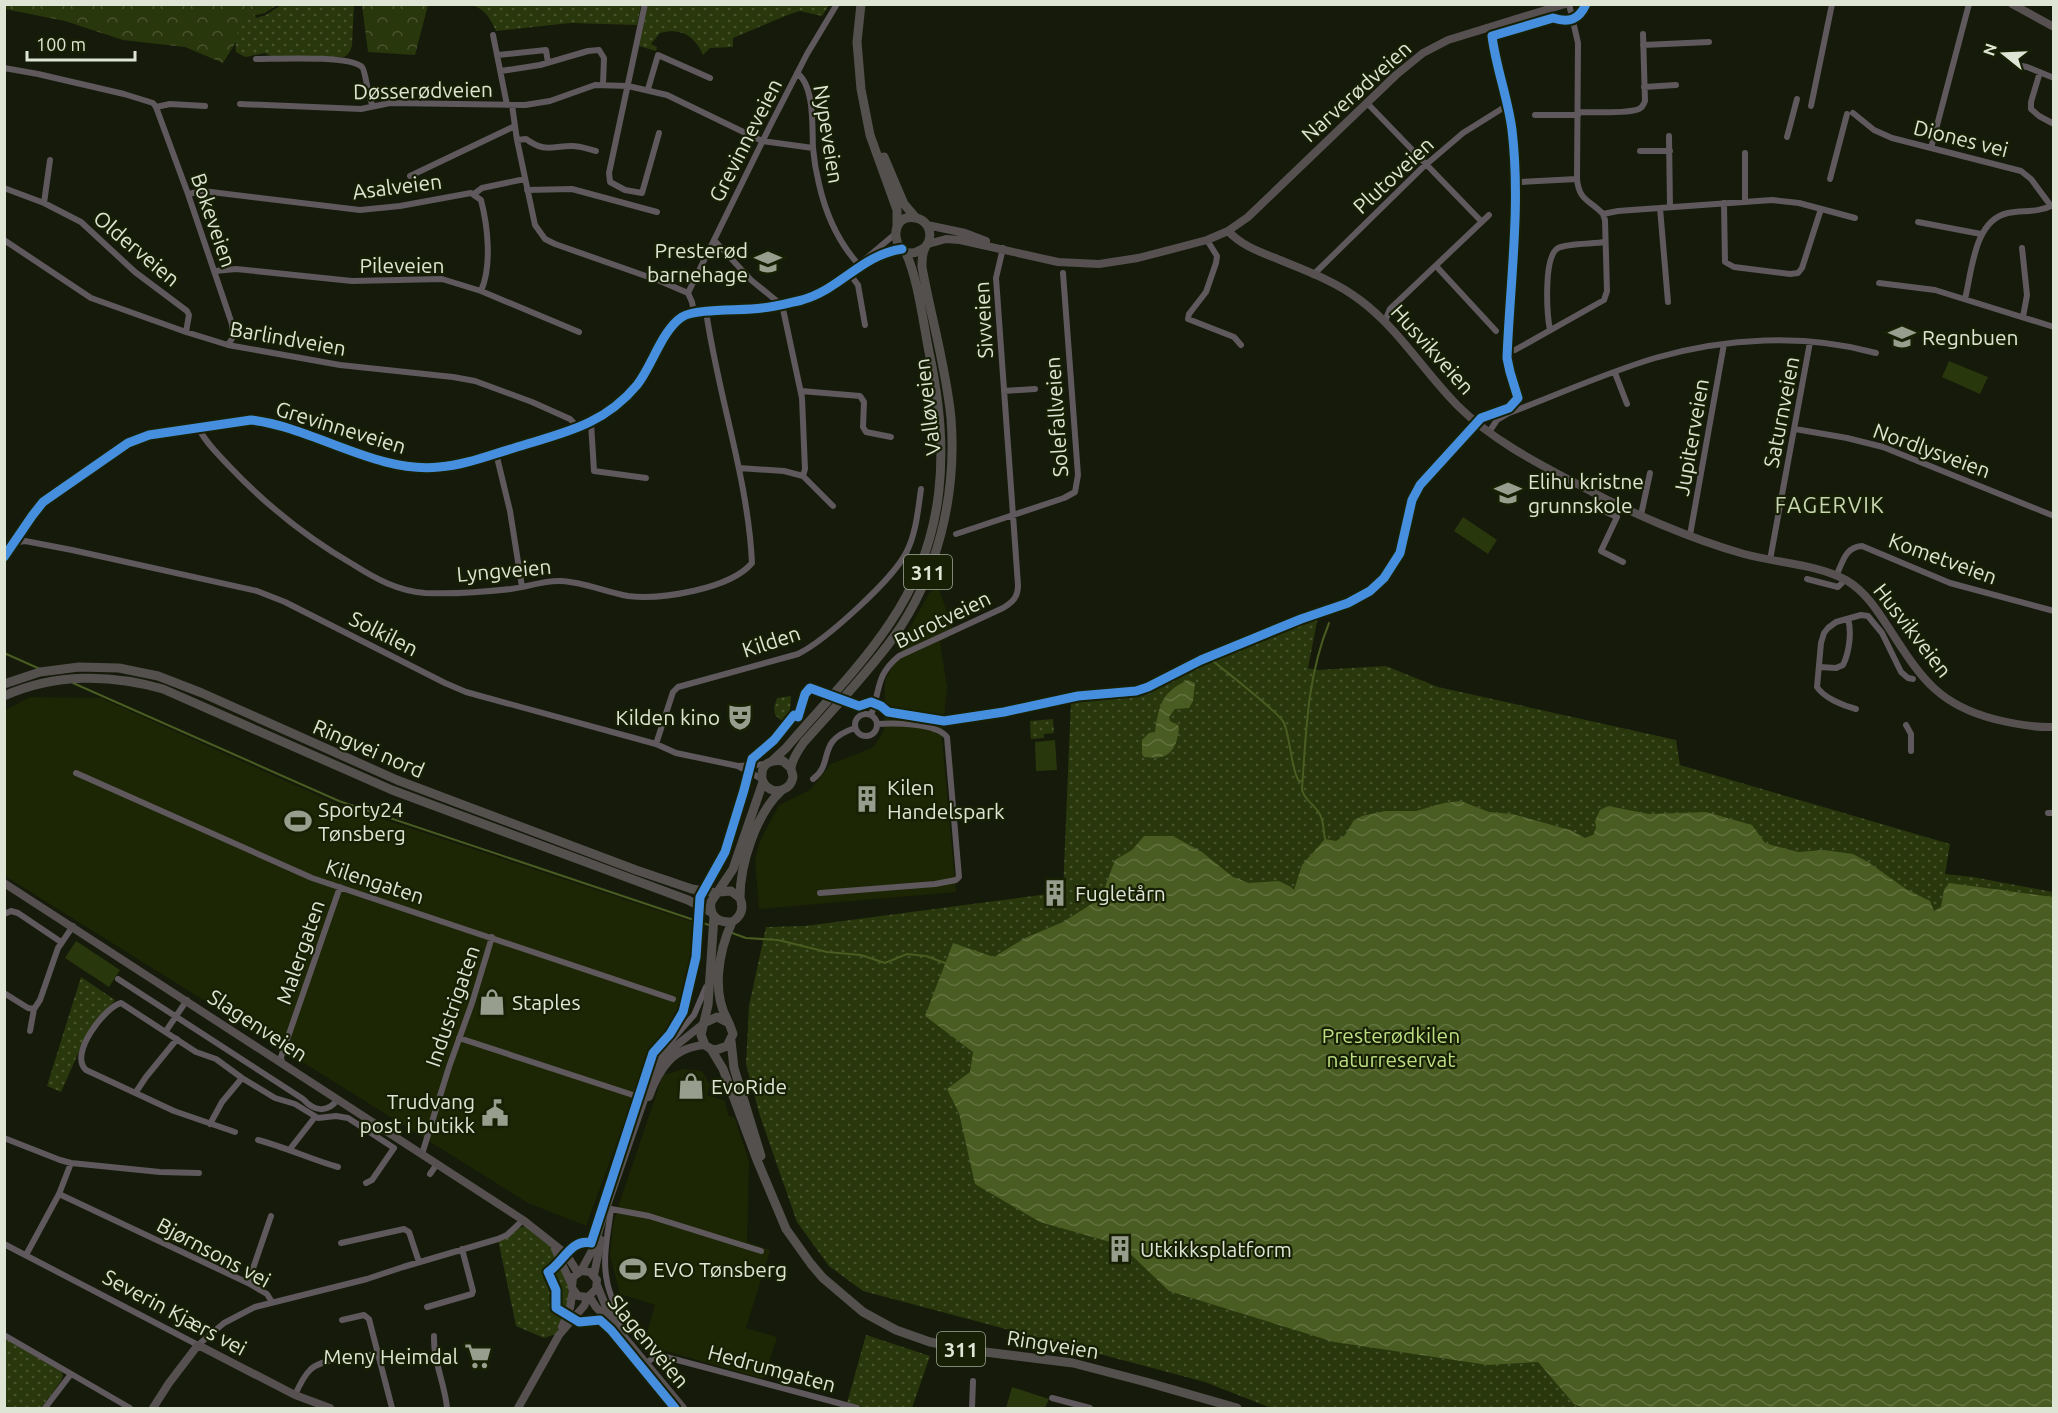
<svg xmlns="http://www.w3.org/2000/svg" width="2058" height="1413" font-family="Ubuntu,sans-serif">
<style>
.built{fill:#1c2604}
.grass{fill:#29370c}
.forest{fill:url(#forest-crowns)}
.park{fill:url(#park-dots)}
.water{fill:url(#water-waves)}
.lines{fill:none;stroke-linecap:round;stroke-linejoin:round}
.stream{stroke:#495c21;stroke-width:2}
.minor{stroke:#5f585c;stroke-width:6}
.secondary{stroke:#565150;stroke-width:8}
.primary{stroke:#53504d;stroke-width:9}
.cycleway-casing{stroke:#172004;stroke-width:13}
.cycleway{stroke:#468fdf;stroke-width:9}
.labels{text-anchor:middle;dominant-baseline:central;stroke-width:4.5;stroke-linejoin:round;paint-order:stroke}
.shield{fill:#172004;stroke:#a2aa96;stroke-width:1.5}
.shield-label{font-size:20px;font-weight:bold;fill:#dee5d4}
.street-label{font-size:21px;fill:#dee5d4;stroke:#172004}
.poi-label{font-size:21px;fill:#dee5d4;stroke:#172004;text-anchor:start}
.park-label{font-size:21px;fill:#bedf83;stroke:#172004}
.neighbourhood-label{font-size:22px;letter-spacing:1.5px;fill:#c8d6b3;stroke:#172004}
</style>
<defs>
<pattern id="forest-crowns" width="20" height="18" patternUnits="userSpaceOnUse" patternTransform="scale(1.5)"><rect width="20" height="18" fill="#29370c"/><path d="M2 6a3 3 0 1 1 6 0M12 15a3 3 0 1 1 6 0" fill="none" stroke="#48542e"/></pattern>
<pattern id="park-dots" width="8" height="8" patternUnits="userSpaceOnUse" patternTransform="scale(1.5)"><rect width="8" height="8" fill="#29370c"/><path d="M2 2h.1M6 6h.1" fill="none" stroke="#48542e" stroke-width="1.8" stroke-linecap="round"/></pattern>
<pattern id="water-waves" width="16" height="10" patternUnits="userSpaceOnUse" patternTransform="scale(1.5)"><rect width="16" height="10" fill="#495c21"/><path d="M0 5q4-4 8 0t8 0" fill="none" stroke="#637340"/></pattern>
</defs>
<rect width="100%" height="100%" fill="#151a0a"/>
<!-- built -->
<path class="built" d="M938 587 955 633 940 642 947 687 942 739 956 892 759 909 755 860 759 843 779 805 810 790 831 764 874 747 884 730 885 680 904 646 907 633 930 592Z
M30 697 101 698 337 804 693 922V955L685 996 668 1032 652 1047 586 1226 528 1203 5 876 4 711Z
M684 1069 702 1071 710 1085 707 1095 725 1101 728 1115 735 1118 749 1162 747 1242 770 1250 746 1328 777 1337 764 1379 662 1350 646 1336 655 1305 620 1294 610 1255 613 1224 622 1195 663 1075Z"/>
<!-- grass -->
<path class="grass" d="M1949 361 1988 377 1980 394 1942 377Z
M1463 517 1497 540 1488 554 1454 531Z
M1055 740 1057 770 1036 771 1035 742Z
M76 941 120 970 109 987 65 958Z
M1012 1387 1049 1399 1045 1408H1006Z"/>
<!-- forest -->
<path class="forest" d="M4 5H277L265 13 252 16 223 63 185 47 123 40 65 21 5 9Z
M362 5H428L415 55 368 52Z"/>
<!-- park -->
<path class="park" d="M281 5H354L352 46C350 52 348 56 342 57L309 56 277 59 265 53 245 57 236 52C234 37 240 21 249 10H252L256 18 266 15Z
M472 5 641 4V5L637 25 570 23 496 31C490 18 486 10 472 5Z
M648 5H829L822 16 800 11 790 14 733 38V47L710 48 703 55C695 36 681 27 660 33L651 44 657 47 656 51 639 46Z
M1318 616 1308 668 1317 670 1386 666 1438 687 1676 740 1680 765 1950 844 1945 874 1973 877 2053 892V1408H1271L1205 1382 863 1291 829 1266 797 1222 760 1116 746 1064 749 1006 766 927 805 926 1063 892 1071 699 1139 692Z
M791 696 790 711 783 722 775 715 774 707 777 698Z
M1053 719 1054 733 1044 734V738L1031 739 1030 721Z
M81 977 115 1000 85 1038 61 1092 47 1086Z
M525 1226 550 1246 561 1265 569 1287 568 1306 556 1334 544 1338 516 1326 498 1239 514 1230Z
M866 1335 930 1356 912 1408H866L847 1403Z
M4 1338 62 1372 63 1376 61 1381 41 1408H5Z"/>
<!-- water -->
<path class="water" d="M1188 680 1195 683 1193 701 1189 708 1175 709 1169 717 1170 721 1178 725 1179 728C1176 752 1169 760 1144 757L1142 754V740L1149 733 1155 732C1159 704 1162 692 1188 680Z
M1461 801 1489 812 1512 814 1570 830 1585 838 1593 835 1596 828 1595 821 1600 810 1608 806 1649 814 1706 812 1752 825 1765 843 1775 846 1798 852 1824 850 1853 854 1868 862 1906 889 1930 901 1934 911 1941 907 1944 890 1949 883 2053 897V1408H1584L1574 1404 1538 1362 1488 1365 1334 1342 1169 1291 1121 1245 1040 1222 975 1184 959 1113 947 1089 970 1072 973 1052 925 1016 953 943 994 957 1025 938 1063 922 1101 898 1115 860 1132 850 1144 836H1173L1202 852 1233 877 1249 883 1279 881 1291 887 1294 890 1302 865 1325 839 1336 841 1345 835 1354 820 1362 816 1385 811H1416L1444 803Z"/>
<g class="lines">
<!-- stream -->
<path class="stream" d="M4 653 40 669
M1213 661C1225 671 1280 713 1284 723 1290 736 1292 774 1299 781H1302
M73 683 339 801 709 925
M1325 839C1323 829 1324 818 1317 810 1311 802 1305 800 1302 790 1306 733 1307 677 1329 623
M732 933 746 938 778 940 827 952 861 955 885 963 907 954 926 956 945 963"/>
<!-- minor -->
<path class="minor" d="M645 4 609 173 610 182 625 190 642 193 659 133
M1569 4 1578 43 1577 179C1579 201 1590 200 1603 214L1618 211 1772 200 1799 203 1855 218
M493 35 507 105
M1643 45 1709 42
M498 55 546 50 548 63
M256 59C276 59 349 55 362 67 366 71 367 96 373 106
M2017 65 2027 67 2054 78
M4 68 38 74 124 94 153 103 156 107
M501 71 540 65 588 51 599 50 604 58 603 84
M2040 72 2031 102V109L2039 116 2054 124
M797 73C815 86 812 128 813 148 814 160 816 172 819 184 826 215 838 242 859 265
M1644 87 1676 85
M648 89 658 55 710 78
M1367 103 1481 221
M240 104 361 109 390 103 525 105 550 101 595 85 628 86 667 95 762 141 813 148
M512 105 517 140 535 225 545 239 555 244 660 281 688 293 692 302 694 312
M1811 106 1832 4
M156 107 188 194 232 324 233 337 228 345
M156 107 170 104 205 106
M1578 112C1592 112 1628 114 1639 109 1644 106 1643 105 1645 101L1643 34
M1853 113 1874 130 1892 138 2021 171 2031 179 2051 206
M1535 115H1578
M1669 136 1670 207
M1787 137 1797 99
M517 140 526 139C545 153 552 146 572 146 580 146 588 149 596 151
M1931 148 1969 4
M1640 151H1670
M410 176 515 126
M1830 179 1847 114
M1521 182 1577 179
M4 188 44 203 81 222 135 272 187 311 189 315 186 332
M527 190 572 189 657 212
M188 194 203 191 360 210 400 206 471 193 481 200C488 227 492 266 481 291
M474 194 482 188 525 179
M1745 201V153
M44 203 50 160
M1724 203 1725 262 1734 267 1790 274 1798 273 1802 268 1821 209
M1660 208 1668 302
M1918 222 1981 234
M4 240 91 298 186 332 228 345 340 365 453 377 475 381 532 402 570 419 579 428
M714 240 751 280 778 302 783 309 802 398 805 469 803 476
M1207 240 1217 256 1216 263 1206 292 1189 314 1188 319 1234 337 1241 345
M2022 248 2027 295 2023 317
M862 262 895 234
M1436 266 1496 331
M215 271 236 269 352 281 442 279 481 291 579 332
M849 273 858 285 865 325
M1313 275 1422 168 1463 133 1503 108
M1879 283 1935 290 2054 327
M688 293 771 124 807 54 837 4
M1965 299C1972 271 1974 220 2008 213 2024 210 2038 213 2053 205
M1385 321 1390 309 1489 215
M1550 330C1547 315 1543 257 1558 248 1568 243 1593 244 1605 242
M1515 350 1604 300 1607 291 1605 220 1603 214
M1615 373 1627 404
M801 391 860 396 864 402 863 427 866 432 891 437
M1004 391 1035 389
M591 423 594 471 646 478
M198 427C205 442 218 454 229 466 266 505 307 538 354 565 376 579 398 591 425 593 453 594 484 592 511 589 528 587 544 580 561 581 584 582 605 592 628 596 661 600 730 589 752 563 748 478 718 396 706 311
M1795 429 1847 438 1883 447 2054 516
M1489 432 1497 420 1509 413C1557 395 1605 373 1655 358 1725 338 1804 333 1876 353
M496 453 510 511 522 587
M739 468 784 471 803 476 833 506
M1606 499 1595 507 1617 517 1601 551 1623 562
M1641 515 1650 473
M956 534 1064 498 1075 492 1078 475 1063 273
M1690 535 1724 344
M13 543 25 541 72 550 257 591 285 602 445 683 466 692 656 744 676 753 738 766
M4 557 32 516 43 502 128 443 149 435 251 420C313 427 377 474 439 467 465 465 490 455 514 448 562 433 603 426 637 385 652 366 662 330 682 317 696 308 742 311 762 308 776 307 789 303 802 300 841 289 861 255 902 249
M1770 560 1810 342
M1836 576C1843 562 1845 547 1862 546L1950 583 2054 611
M1807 579 1838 587 1845 580
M1820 667 1836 668 1843 665C1849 653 1852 632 1848 619
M1856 709C1844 706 1824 698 1817 687L1821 643 1824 633 1828 628 1836 622 1861 615 1868 616 1882 633 1901 672 1908 678 1913 679
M855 725a11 11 0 1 1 22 0a11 11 0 1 1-22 0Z
M871 715C881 689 875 676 899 656L1003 608C1013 602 1018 597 1018 585L996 278 1003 248
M1906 725 1911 734V751
M656 744 673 692 678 687 798 654C826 640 892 580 906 553 916 534 918 510 921 489
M76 773 312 878 673 999
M762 779 738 766 766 764
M813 779C835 763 815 741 855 728
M2048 813H2054
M820 893 935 884 956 880 959 877 947 737C936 723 895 723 877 724
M4 914 11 911 18 913 61 942
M118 979 303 1099C314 1111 327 1114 338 1099
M4 993 28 1008 34 1009
M30 1031 34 1009 40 1000 58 948 73 926
M166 1031 187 1000
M459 1038 633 1095
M282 1063 281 1057 340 887
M652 1070 658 1056 694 1015 706 987
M136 1092 146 1077 177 1039
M210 1124 222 1102 242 1078
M235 1132 174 1111 86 1070C68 1054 106 1006 121 1003L196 1052 216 1059 242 1078 275 1098 295 1104 318 1118 336 1116 348 1118 394 1148 372 1180 366 1183
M4 1138 60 1160 71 1163 160 1172 199 1173
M258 1140C285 1147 310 1159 338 1167
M290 1149 315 1117
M422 1154 449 1067 472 1003 492 937
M430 1174 437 1164
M59 1194 248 1283 267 1294 272 1302
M341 1243 404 1229 409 1232 419 1262
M4 1244 198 1345 224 1323 255 1307 367 1279 403 1267 498 1239 507 1235 523 1220
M26 1255 59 1194 71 1163
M248 1283 271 1216
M427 1307 472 1294 473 1291 462 1249
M342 1320 364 1315 369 1319 392 1408
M620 1332C623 1318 609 1297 607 1281 602 1258 608 1233 611 1209L649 1216 761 1251
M4 1335 130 1408
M434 1336C433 1361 445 1384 447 1408
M646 1363 656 1356 666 1357 857 1408
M295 1395C299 1386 303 1377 310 1370 320 1359 363 1354 378 1355
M1052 1398 1090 1408
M45 1408 71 1374
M972 1408 973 1381"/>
<!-- secondary -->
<path class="secondary" d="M2012 4 2054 27
M927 225 965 233 986 241
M1228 231C1244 248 1264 253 1285 262 1310 272 1338 283 1360 300 1399 329 1424 372 1458 406 1492 440 1537 463 1579 485 1628 512 1691 539 1744 554 1777 563 1816 564 1846 580 1868 593 1880 615 1894 636 1923 681 1941 705 1994 719 2014 724 2033 728 2054 727
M928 244 946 239 960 240 1058 262 1099 264 1138 258 1207 240 1228 231 1248 217 1396 75 1423 53 1448 40 1565 4
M4 883 523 1220 566 1254 578 1273
M649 1097C659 1069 673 1047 705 1045
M555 1249 571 1283
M581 1271 595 1245 602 1220 655 1068 668 1052 703 1024
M594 1275 601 1240
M597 1285 608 1312 614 1321
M589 1296 596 1307 620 1332 683 1408
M562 1327 570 1308 573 1290
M153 1408 169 1383 198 1345 295 1395 330 1408
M518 1408 559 1335 584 1306 588 1297 596 1289 597 1280 590 1272 581 1271 573 1277 572 1288 578 1296 588 1297"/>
<!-- primary -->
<path class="primary" d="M861 4 857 42 861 89 870 135 897 210V226
M884 157 904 204 916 218
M4 684 40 672 79 667 119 668 158 676 202 693 397 780 636 870 692 889 717 893
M4 696C55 673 111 674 163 689L392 790 688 900 711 912
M772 761 786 748C821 707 860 668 890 623 947 539 950 448 929 352 923 322 918 278 905 251
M791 768 783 761C773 759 762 763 762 774 761 779 764 784 767 787 777 795 791 789 793 777 793 774 791 771 791 768 792 759 799 749 804 742 834 708 866 675 893 638 938 575 957 495 951 418 946 367 931 317 922 267 922 261 922 253 925 248 928 240 927 248 929 240 932 230 926 220 916 218 884 211 893 270 924 248
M719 892 731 891 740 898C744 908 742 916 732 922 718 923 709 916 711 902L733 869 763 782
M740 898C740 864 756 814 781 791
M728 1021C711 992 719 951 732 922
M704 1023 717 1017 729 1023 733 1034 727 1046 716 1050 711 1049 705 1045 701 1035 708 1005 714 916
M731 1041 734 1068 761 1156
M711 1049 723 1069 757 1160 786 1229 811 1264 823 1278 863 1312 896 1330 930 1342 977 1351 1073 1363 1146 1382 1237 1408"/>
<defs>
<path id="cycleway" d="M4 557 32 516 43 502 128 443 149 435 251 420C313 427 377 474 439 467 465 465 490 455 514 448 562 433 603 426 637 385 652 366 662 330 682 317 696 308 742 311 762 308 776 307 789 303 802 300 841 289 861 255 902 249
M675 1408 611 1330 600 1320 579 1322 556 1308V1290L548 1272C563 1263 571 1238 591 1243L653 1053 670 1034 683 1012 696 957 700 897 725 852 744 790 752 759 774 740 794 715 798 717 805 694 810 688 859 706 871 702 881 706 888 712 944 721 1004 712 1078 696 1136 691 1148 687 1201 660 1301 619 1348 603 1370 591 1384 578 1400 553 1412 500 1420 485 1481 418 1509 408 1518 398 1510 372 1507 358C1510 282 1521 206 1512 130 1508 98 1496 68 1492 36L1553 18C1569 23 1579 20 1586 4"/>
</defs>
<!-- cycleway casing -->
<use href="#cycleway" class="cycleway-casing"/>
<!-- cycleway -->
<use href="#cycleway" class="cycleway"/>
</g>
<!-- icons -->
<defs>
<symbol id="school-bare" viewBox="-9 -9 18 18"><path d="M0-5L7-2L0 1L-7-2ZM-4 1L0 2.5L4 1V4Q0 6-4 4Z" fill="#989e8d" stroke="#172004" stroke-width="2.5" paint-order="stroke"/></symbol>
<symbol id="theatre-bare" viewBox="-9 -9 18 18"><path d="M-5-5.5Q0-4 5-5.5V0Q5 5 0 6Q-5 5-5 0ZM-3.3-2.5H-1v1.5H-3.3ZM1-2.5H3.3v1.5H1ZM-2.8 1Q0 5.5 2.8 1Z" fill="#989e8d" stroke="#172004" stroke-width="2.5" paint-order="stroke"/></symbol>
<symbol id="building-bare" viewBox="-9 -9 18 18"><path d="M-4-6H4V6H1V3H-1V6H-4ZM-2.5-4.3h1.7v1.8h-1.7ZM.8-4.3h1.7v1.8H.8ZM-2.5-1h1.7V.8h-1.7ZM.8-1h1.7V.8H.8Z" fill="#989e8d" stroke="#172004" stroke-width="2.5" paint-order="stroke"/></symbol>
<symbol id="stadium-bare" viewBox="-9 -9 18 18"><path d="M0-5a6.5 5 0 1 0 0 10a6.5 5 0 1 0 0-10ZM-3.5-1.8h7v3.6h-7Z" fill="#989e8d" stroke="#172004" stroke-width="2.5" paint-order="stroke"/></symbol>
<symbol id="shop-bare" viewBox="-9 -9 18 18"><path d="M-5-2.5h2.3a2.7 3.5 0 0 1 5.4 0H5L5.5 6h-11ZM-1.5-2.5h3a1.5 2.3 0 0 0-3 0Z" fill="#989e8d" stroke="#172004" stroke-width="2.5" paint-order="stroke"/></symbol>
<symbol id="civic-bare" viewBox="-9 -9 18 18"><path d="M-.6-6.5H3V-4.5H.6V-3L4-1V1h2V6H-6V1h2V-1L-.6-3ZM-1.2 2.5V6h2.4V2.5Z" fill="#989e8d" stroke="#172004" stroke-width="2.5" paint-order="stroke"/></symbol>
<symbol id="supermarket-bare" viewBox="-9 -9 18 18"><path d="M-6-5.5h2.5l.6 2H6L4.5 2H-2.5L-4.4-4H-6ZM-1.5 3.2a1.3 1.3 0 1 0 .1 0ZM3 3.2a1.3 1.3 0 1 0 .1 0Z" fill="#989e8d" stroke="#172004" stroke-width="2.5" paint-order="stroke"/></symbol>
</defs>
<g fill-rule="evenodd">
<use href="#school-bare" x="749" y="243" width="38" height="38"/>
<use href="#school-bare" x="1883" y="318" width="38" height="38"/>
<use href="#school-bare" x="1489" y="474" width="38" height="38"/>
<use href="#theatre-bare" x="721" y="698" width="38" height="38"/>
<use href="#building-bare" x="848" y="780" width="38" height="38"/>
<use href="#stadium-bare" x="279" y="802" width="38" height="38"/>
<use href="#building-bare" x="1036" y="874" width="38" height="38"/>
<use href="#shop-bare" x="473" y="983" width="38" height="38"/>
<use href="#shop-bare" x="672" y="1067" width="38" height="38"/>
<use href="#civic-bare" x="476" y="1094" width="38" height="38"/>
<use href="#building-bare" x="1101" y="1230" width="38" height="38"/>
<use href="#stadium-bare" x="614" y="1250" width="38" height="38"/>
<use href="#supermarket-bare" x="459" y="1337" width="38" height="38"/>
</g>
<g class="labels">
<!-- shield labels -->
<g class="shield">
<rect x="904" y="555" width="48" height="34" rx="4.5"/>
<rect x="937" y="1332" width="48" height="34" rx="4.5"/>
</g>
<g class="shield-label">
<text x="928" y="572">311</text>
<text x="961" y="1349">311</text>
</g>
<!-- street labels -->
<g class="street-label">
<text transform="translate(423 90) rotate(-1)">Døsserødveien</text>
<text transform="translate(1356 91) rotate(-42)">Narverødveien</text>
<text transform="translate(829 134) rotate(81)">Nypeveien</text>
<text transform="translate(1961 138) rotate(14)">Diones vei</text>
<text transform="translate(745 140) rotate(-63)">Grevinneveien</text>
<text transform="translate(1393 175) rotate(-43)">Plutoveien</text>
<text transform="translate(397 186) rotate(-7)">Asalveien</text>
<text transform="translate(214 220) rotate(71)">Bokeveien</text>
<text transform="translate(137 248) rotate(40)">Olderveien</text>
<text x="402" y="265">Pileveien</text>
<text transform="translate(983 320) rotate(-93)">Sivveien</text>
<text transform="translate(288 338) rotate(10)">Barlindveien</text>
<text transform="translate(1433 349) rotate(48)">Husvikveien</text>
<text transform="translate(927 407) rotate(-97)">Valløveien</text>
<text transform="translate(1781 412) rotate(-79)">Saturnveien</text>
<text transform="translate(1056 417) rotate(-94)">Solefallveien</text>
<text transform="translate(341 427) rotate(17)">Grevinneveien</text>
<text transform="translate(1691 437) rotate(-80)">Jupiterveien</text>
<text transform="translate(1932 450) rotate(20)">Nordlysveien</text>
<text transform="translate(1943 558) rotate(20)">Kometveien</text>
<text transform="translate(504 570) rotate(-5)">Lyngveien</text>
<text transform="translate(942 619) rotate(-26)">Burotveien</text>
<text transform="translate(1913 630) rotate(52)">Husvikveien</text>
<text transform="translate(384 633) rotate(27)">Solkilen</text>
<text transform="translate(771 641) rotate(-18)">Kilden</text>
<text transform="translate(369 748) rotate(23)">Ringvei nord</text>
<text transform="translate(375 881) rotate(18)">Kilengaten</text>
<text transform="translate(300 952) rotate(-71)">Malergaten</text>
<text transform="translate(452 1006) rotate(-71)">Industrigaten</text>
<text transform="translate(258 1025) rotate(33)">Slagenveien</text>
<text transform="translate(214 1252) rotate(28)">Bjørnsons vei</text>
<text transform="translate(175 1312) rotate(28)">Severin Kjærs vei</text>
<text transform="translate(649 1341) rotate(50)">Slagenveien</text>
<text transform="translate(1053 1344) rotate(9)">Ringveien</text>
<text transform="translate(772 1368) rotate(15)">Hedrumgaten</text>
</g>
<!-- poi labels -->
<g class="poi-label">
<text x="748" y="250" text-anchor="end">Presterød<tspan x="748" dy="24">barnehage</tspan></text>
<text x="1922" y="337">Regnbuen</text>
<text x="1528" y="481">Elihu kristne<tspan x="1528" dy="24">grunnskole</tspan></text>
<text x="720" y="717" text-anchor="end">Kilden kino</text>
<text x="887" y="787">Kilen<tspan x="887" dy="24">Handelspark</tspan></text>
<text x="318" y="809">Sporty24<tspan x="318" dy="24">Tønsberg</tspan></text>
<text x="1075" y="893">Fugletårn</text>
<text x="512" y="1002">Staples</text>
<text x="711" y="1086">EvoRide</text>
<text x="475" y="1101" text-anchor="end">Trudvang<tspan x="475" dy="24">post i butikk</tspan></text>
<text x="1140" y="1249">Utkikksplatform</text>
<text x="653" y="1269">EVO Tønsberg</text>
<text x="458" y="1356" text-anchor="end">Meny Heimdal</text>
</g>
<!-- park labels -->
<g class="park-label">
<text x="1391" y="1035">Presterødkilen<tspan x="1391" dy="24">naturreservat</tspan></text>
</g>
<!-- neighbourhood labels -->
<g class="neighbourhood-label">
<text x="1830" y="504">FAGERVIK</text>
</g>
</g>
<!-- border -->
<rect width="2058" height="1413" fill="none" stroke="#dee5d4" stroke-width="12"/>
<!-- north arrow -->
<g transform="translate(2004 54) rotate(288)" stroke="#172004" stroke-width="4.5" paint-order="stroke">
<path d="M0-4.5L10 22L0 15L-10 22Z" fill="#dee5d4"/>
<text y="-9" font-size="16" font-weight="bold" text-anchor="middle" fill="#dee5d4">N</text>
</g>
<!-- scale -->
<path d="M27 51v9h108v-9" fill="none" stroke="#dee5d4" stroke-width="3"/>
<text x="36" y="51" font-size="18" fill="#dee5d4" stroke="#172004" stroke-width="4.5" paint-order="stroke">100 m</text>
</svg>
